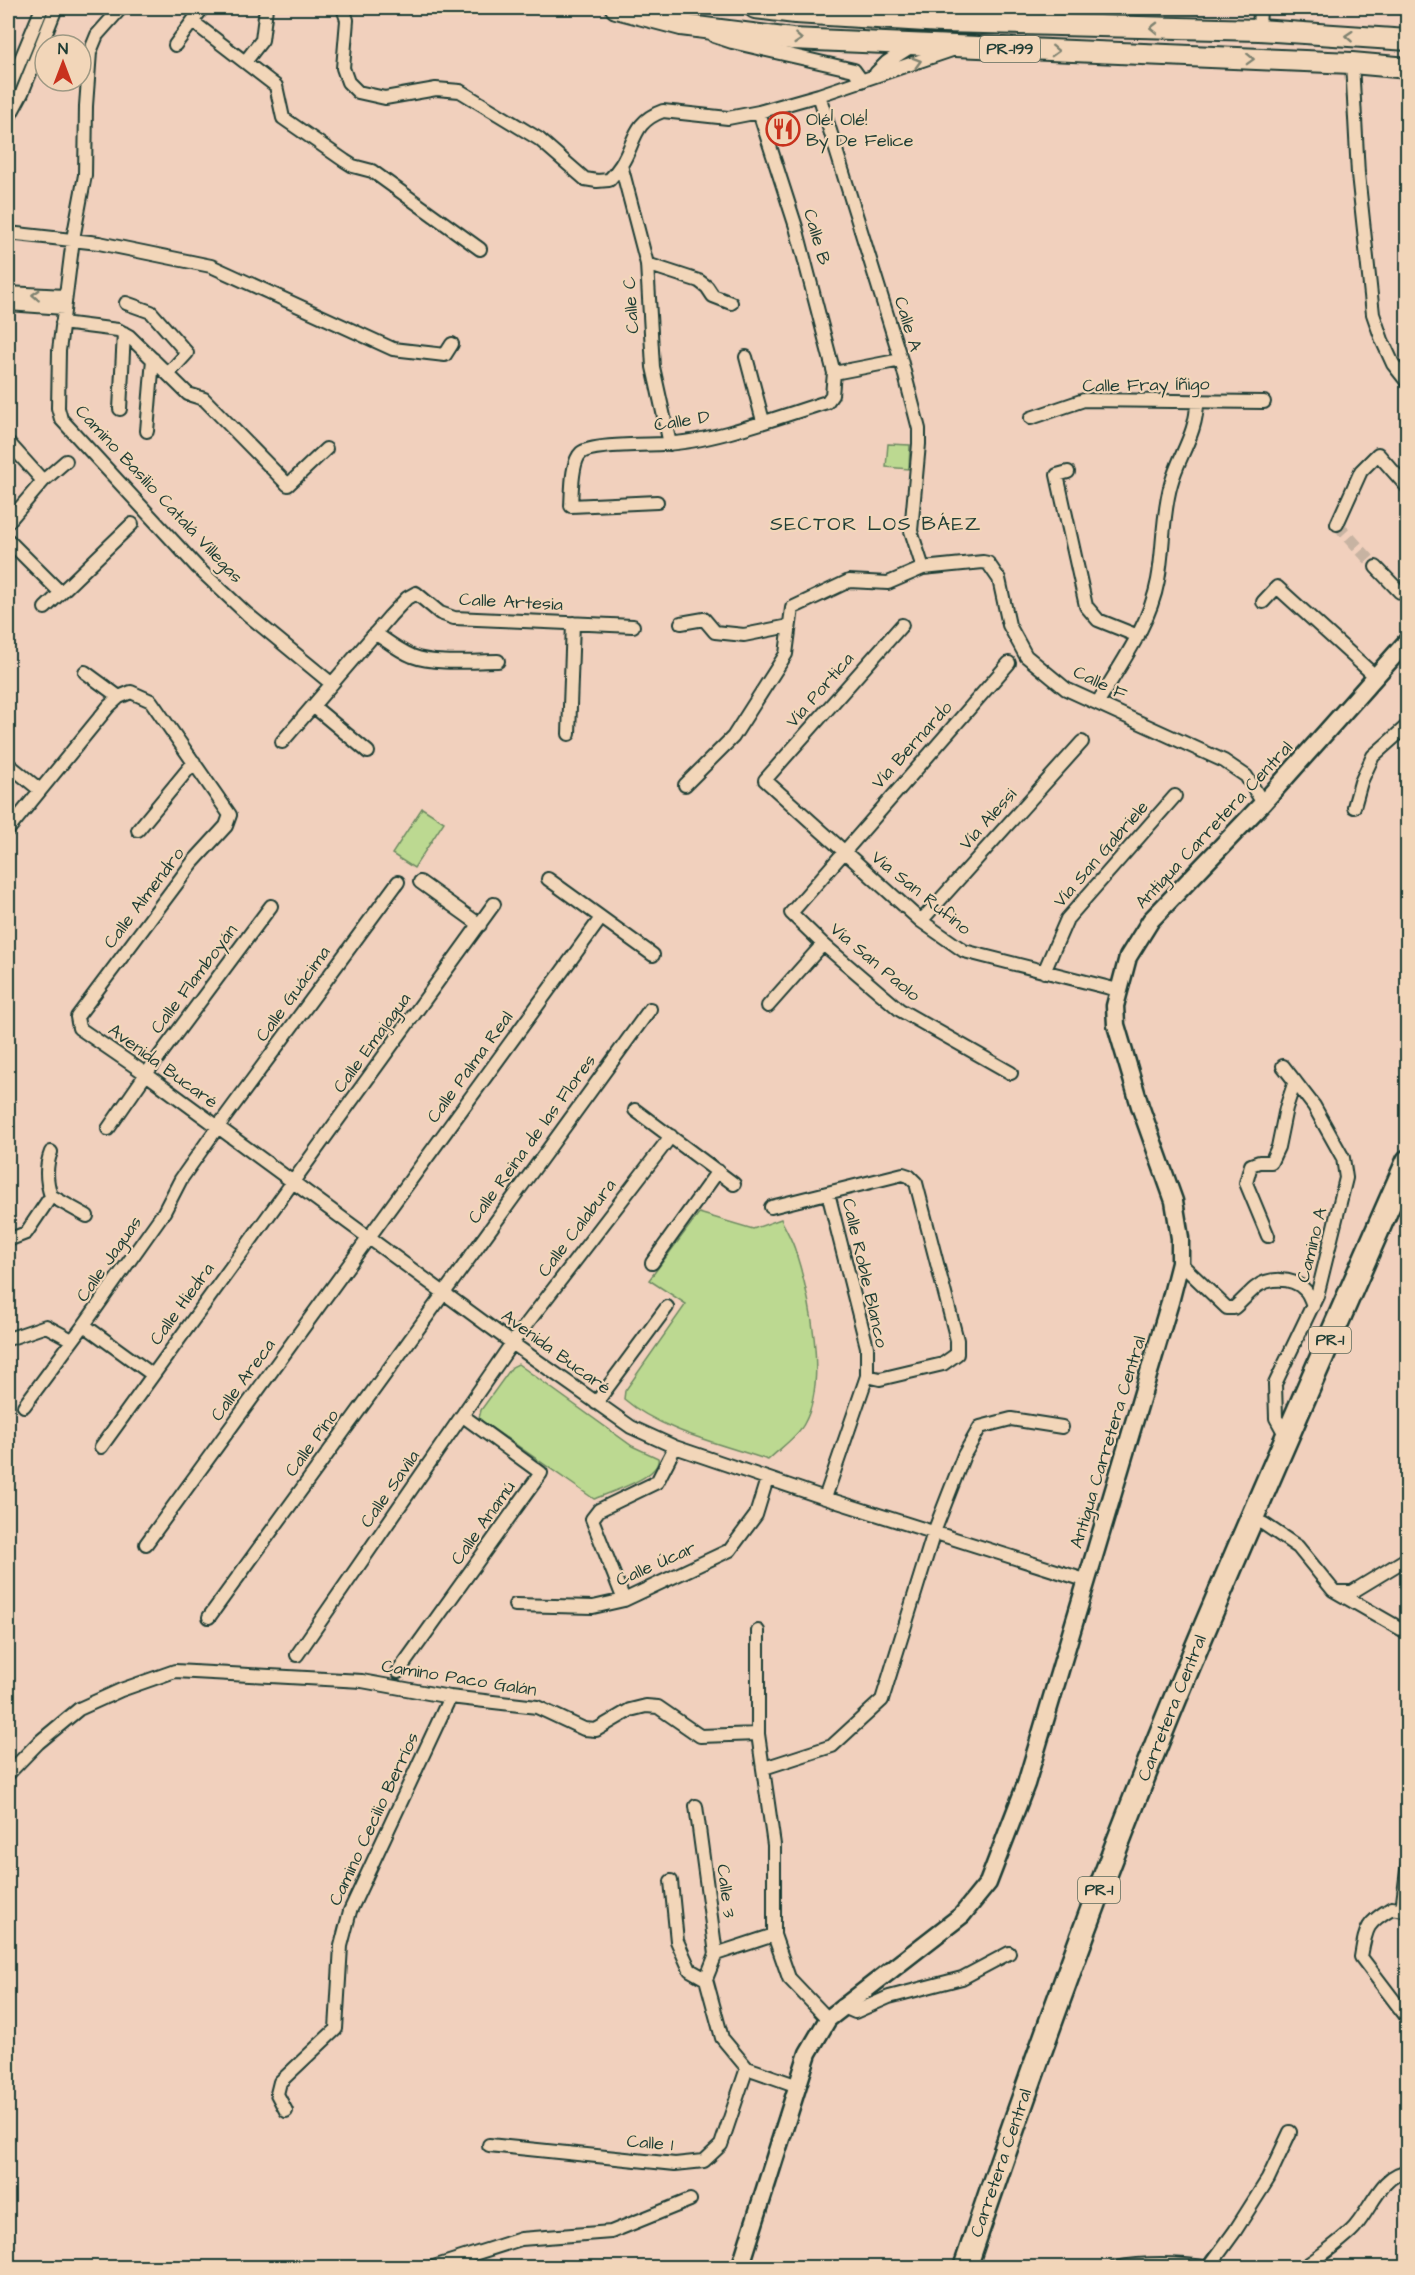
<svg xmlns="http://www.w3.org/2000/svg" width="1415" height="2275" font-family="'Architects Daughter',sans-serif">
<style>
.green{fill:#bcd991;stroke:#6e8b62;stroke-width:1.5}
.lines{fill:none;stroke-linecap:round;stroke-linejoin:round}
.street-tunnel{stroke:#c7b3a2;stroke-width:12;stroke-dasharray:12 6;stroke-linecap:butt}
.street-casing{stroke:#1f3d34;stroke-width:16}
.secondary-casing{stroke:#1f3d34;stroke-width:21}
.primary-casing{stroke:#1f3d34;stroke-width:24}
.highway-casing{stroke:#1f3d34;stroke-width:27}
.street{stroke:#f2d6b9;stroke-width:12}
.secondary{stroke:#f2d6b9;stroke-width:16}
.primary{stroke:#f2d6b9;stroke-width:20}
.highway{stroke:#f2d6b9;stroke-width:22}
.oneway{stroke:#7e8270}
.labels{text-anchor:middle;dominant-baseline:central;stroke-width:4.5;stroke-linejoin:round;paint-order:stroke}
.shield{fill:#f2d6b9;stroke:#5e6b5c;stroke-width:1.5}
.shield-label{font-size:16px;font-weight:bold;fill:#1f3d34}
.poi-label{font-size:18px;fill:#1f3d34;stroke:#f2d6b9;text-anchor:start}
.street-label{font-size:18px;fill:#1f3d34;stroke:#f2d6b9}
.neighbourhood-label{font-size:20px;letter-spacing:1.5px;fill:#1f3d34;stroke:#f2d6b9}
</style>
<rect width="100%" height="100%" fill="#f1d0bd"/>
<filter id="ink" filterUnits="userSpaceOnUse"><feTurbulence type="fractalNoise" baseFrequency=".0167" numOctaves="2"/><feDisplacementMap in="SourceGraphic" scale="12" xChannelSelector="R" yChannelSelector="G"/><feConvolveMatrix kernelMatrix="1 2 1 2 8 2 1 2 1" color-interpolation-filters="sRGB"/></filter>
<g filter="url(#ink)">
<!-- green -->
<path class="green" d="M888 444 910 445 909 469 886 467Z
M422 808 444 822 414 868 392 854Z
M699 1213 753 1229 781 1219C786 1230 793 1241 796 1253 810 1297 828 1382 804 1424 798 1436 778 1450 768 1460 722 1444 661 1431 624 1399L625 1391 686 1304 649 1280Z
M518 1364 632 1446 658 1458C662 1477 608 1493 594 1499L482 1421 479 1418 481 1410 512 1367Z"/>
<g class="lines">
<!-- street-tunnel -->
<path class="street-tunnel" d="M1337 524 1376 567"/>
<defs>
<path id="street" d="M121 8 97 35 90 52 86 106 85 175 73 239 59 351 58 408 61 419 198 568 247 614 332 684
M343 8 347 20 343 68 348 82 358 92 385 98 436 89 460 91 539 139 585 179 597 181 609 180C613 176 617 171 621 165 636 142 632 122 663 111L728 118 759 112 819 95 955 49
M193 22 276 86 283 118 345 161 353 166 372 171 480 249
M1259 30 1260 8
M714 36 732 42 854 70 862 81
M175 45 201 10
M245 62 262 40 266 8
M1352 63 1358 174 1373 314 1382 340 1393 364 1408 383
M876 73 887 62 912 46
M8 90 42 8
M819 95 901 360 919 429V444L911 531 923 568
M8 119 22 93 56 8
M621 165 647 264 653 367 670 444
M8 233 99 243 211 266 393 349 445 355 452 344
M647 264 699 281 707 287 713 296 731 303
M8 293 65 296
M126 303 151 312 187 353 168 374
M8 304 64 308
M62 323 118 330 129 336 188 394 204 399 288 485 326 449
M746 357 763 421
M834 373 901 360
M120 409 124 333
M1031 418 1084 400 1264 402
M147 431 153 359
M8 442 43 481
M1068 472 1057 475 1086 606 1098 620 1138 636
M657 502 571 506C572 492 571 462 581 453 591 444 647 445 663 444 713 442 778 417 827 402L832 395 834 373 796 227 759 112
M8 522 43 481 66 461
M1337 524 1361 471 1378 454 1408 488
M8 540 60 592
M1376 567 1400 592
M1263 602 1277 587 1375 676
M45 608 132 524
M681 623 704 619 715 632 744 635 789 626
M902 625 765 780 921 921 964 951 1118 990
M375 633C387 641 398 650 412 656 435 665 473 661 498 661
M1009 663 791 913 823 944 900 1010 1011 1073
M85 672 119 697
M1098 702C1121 664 1150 624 1158 580 1164 548 1162 515 1171 484 1179 455 1197 433 1197 402
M313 706 368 752
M569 734 573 623
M282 742 390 616 407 598 416 593 440 613 454 618 633 626
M8 764 40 790
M685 785 733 737 786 654 792 608 849 581 888 583 923 568 983 562 988 563 999 579 1009 625 1026 656 1066 689 1224 761 1246 776 1263 803
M1354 807 1361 782 1373 756 1408 725
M8 830 109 706 119 697 131 692 151 701 230 815 226 826 193 862 77 1017 79 1028 146 1074 512 1343 631 1427 675 1447 825 1498 1088 1581
M138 830 194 762
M548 879 653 955
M420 882 480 925
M921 921 1082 742
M1044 972 1067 919 1175 796
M768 1006 823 944
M1283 1066 1314 1106 1343 1158 1346 1178 1317 1296 1275 1384 1276 1418 1287 1438
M635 1110 734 1184
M108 1129 146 1074 271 906
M51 1196 87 1216
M771 1207 903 1174 909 1176 916 1183 957 1340V1354L943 1364 880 1379 867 1376
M1268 1236 1246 1183 1251 1165 1259 1162H1271L1278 1147 1286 1108 1295 1081
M8 1240 26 1233 51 1196C46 1181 45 1167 51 1152
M652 1263 718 1171
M1180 1263 1227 1308H1234C1241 1302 1248 1294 1255 1288 1268 1277 1292 1277 1304 1289 1309 1293 1311 1300 1313 1306
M84 1325 153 1375
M8 1339 46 1326 72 1340
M596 1403 667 1307
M24 1406 84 1325 164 1212 181 1179 217 1128 398 882
M101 1447 494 904
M825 1498 867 1376V1347L828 1193
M1252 1519 1264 1524 1298 1547 1333 1590 1408 1633
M146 1544 601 918
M1338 1592H1352L1408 1558
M624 1600 592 1519 599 1510 657 1482 675 1447
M515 1605 593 1607 624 1600 730 1550 756 1515 767 1479
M209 1617 650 1009
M758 1631V1734L774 1845V1935L789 1978 828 2019
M297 1655 512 1343 671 1136
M398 1672 541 1473 463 1416
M764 1768 832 1746 882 1700 934 1532 964 1455 980 1427 1011 1419 1062 1427
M8 1774 38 1743 79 1709 121 1690 175 1671 362 1681 450 1697 537 1707 584 1729 596 1730 630 1710 646 1706 658 1707 700 1736 758 1734
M696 1806 716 1954 706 1979
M671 1881 677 1941 690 1970 706 1979 722 2038 747 2068 798 2086
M1402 1910 1408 1862
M1408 1911 1392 1908C1366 1923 1366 1928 1361 1957L1408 2019
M716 1954 774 1935
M841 2006 855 2012 889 1997 962 1978 1009 1953
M286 2111 277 2094 280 2082 336 2029 341 1946 350 1911 450 1697
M489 2145 675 2164 704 2161 721 2145 747 2068
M1209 2267 1235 2231 1268 2179 1290 2132
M430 2268 521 2239 611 2232 690 2200
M1115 2268C1148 2262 1178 2263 1211 2268
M1302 2268C1316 2260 1339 2242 1351 2231 1369 2215 1381 2172 1408 2172"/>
<path id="secondary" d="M740 2268 808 2053 828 2019 962 1915 988 1883 1026 1784 1170 1302 1180 1263V1238L1174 1201 1140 1106 1116 1025 1115 1006 1128 957 1151 920 1263 803 1408 640"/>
<path id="primary" d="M616 8 681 25 792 39 1352 63 1408 68
M755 8 795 13 942 22 1259 30 1408 40"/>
<path id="highway" d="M965 2268C1036 2057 1111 1849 1198 1644 1266 1483 1337 1322 1408 1161"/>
</defs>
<!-- street casing -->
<use href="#street" class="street-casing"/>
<!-- secondary casing -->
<use href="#secondary" class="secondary-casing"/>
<!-- primary casing -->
<use href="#primary" class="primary-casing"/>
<!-- highway casing -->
<use href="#highway" class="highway-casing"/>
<!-- street -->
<use href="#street" class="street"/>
<!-- secondary -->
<use href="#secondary" class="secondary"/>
<!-- primary -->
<use href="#primary" class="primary"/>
<!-- highway -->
<use href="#highway" class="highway"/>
</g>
<!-- one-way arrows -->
<defs><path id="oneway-chevron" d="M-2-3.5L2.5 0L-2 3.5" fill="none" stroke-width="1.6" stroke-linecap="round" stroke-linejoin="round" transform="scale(1.5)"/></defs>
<g class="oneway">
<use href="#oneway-chevron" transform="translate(1154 28) rotate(-179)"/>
<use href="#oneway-chevron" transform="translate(1349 36) rotate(-176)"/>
<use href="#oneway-chevron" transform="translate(798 39) rotate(4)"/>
<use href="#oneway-chevron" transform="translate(1055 51) rotate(2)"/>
<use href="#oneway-chevron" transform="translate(1250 59) rotate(2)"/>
<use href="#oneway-chevron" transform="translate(917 62) rotate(-16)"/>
<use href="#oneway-chevron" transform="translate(36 295) rotate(-177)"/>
</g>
</g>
<!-- icons -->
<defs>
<symbol id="restaurant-ring" viewBox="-11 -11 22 22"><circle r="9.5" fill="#f2d6b9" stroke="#c8321e" stroke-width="1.5"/><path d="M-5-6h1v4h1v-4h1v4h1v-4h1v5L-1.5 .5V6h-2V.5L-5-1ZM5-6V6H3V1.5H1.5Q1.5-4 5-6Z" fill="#c8321e"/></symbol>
</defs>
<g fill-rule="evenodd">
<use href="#restaurant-ring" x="764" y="110" width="38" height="38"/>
</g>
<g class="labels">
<!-- shield labels -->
<g class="shield">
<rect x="980" y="36" width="60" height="26" rx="4.5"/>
<rect x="1309" y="1327" width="42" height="26" rx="4.5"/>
<rect x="1078" y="1877" width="42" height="26" rx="4.5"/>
</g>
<g class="shield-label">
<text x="1010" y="49">PR-199</text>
<text x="1330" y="1340">PR-1</text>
<text x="1099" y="1890">PR-1</text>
</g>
<!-- poi labels -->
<g class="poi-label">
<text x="806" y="119">Olé! Olé!<tspan x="806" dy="21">By De Felice</tspan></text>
</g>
<!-- street labels -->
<g class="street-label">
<text transform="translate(817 237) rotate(74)">Calle B</text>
<text transform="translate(631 305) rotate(-94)">Calle C</text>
<text transform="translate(908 324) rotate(73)">Calle A</text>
<text transform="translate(1146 385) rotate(-1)">Calle Fray Íñigo</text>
<text transform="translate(682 421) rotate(-9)">Calle D</text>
<text transform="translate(159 494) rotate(47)">Camino Basilio Catalá Villegas</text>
<text transform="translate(511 602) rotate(3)">Calle Artesia</text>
<text transform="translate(1100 683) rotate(26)">Calle F</text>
<text transform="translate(820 690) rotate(-49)">Vía Portica</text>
<text transform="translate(912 745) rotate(-48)">Vía Bernardo</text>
<text transform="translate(988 819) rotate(-48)">Vía Alessi</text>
<text transform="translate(1214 825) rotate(-47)">Antigua Carretera Central</text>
<text transform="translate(1101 854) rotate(-49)">Vía San Gabriele</text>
<text transform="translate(921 893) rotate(39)">Via San Rufino</text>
<text transform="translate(144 898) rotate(-53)">Calle Almendro</text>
<text transform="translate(875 962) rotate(40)">Vía San Paolo</text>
<text transform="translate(194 979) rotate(-53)">Calle Flamboyán</text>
<text transform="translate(293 994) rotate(-54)">Calle Guácima</text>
<text transform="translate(372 1043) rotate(-54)">Calle Emajagua</text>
<text transform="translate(163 1066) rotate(36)">Avenida Bucaré</text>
<text transform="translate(470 1067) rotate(-54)">Calle Palma Real</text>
<text transform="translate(532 1139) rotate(-54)">Calle Reina de las Flores</text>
<text transform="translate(577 1228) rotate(-53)">Calle Calabura</text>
<text transform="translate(1312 1245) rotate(-76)">Camino A</text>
<text transform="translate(109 1259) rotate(-55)">Calle Jaguas</text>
<text transform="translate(865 1273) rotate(77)">Calle Roble Blanco</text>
<text transform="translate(182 1304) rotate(-54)">Calle Hiedra</text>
<text transform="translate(556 1352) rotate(36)">Avenida Bucaré</text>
<text transform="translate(243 1380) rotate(-54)">Calle Areca</text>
<text transform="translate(1108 1442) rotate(-73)">Antigua Carretera Central</text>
<text transform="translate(312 1443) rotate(-54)">Calle Pino</text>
<text transform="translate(390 1489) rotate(-55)">Calle Savila</text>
<text transform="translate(483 1523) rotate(-55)">Calle Anamú</text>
<text transform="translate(656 1564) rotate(-24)">Calle Úcar</text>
<text transform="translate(459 1678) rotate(9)">Camino Paco Galán</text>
<text transform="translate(1172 1708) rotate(-68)">Carretera Central</text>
<text transform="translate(374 1819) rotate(-65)">Camino Cecilio Berríos</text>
<text transform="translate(726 1891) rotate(83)">Calle 3</text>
<text transform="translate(650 2143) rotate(5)">Calle 1</text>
<text transform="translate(1001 2163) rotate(-71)">Carretera Central</text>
</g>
<!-- neighbourhood labels -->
<g class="neighbourhood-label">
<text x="876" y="524">SECTOR LOS BÁEZ</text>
</g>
</g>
<!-- margin -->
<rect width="1415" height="2275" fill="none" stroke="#f2d6b9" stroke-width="30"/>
<rect x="15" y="15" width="1385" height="2245" fill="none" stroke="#1f3d34" stroke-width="2" filter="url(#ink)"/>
<!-- north arrow -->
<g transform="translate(63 63)"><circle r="28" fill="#f2d6b9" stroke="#9e9984" stroke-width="1.5"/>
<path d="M0-4.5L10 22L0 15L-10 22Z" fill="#c8321e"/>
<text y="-9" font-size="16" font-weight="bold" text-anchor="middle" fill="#1f3d34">N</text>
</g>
</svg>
